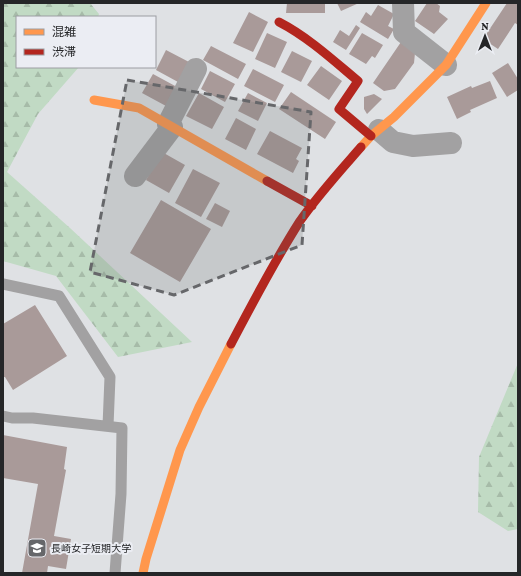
<svg xmlns="http://www.w3.org/2000/svg" width="521" height="576" font-family="'Crimson Pro','Noto Sans JP',serif">
<style>
.forest{fill:url(#forest-firs)}
.building{fill:#a99a99}
.lines{fill:none;stroke-linecap:round;stroke-linejoin:round}
.lane{stroke:#a2a1a2;stroke-width:11}
.street{stroke:#a2a1a2;stroke-width:22}
.slow{stroke:#ff974d;stroke-width:9}
.jam{stroke:#b3261e;stroke-width:9}
.marked{fill:#66676a;fill-opacity:0.2;stroke:#66676a;stroke-width:3;stroke-dasharray:8 5;stroke-linejoin:round}
.labels{text-anchor:middle;dominant-baseline:central;stroke-width:4;stroke-linejoin:round;paint-order:stroke}
.poi-label{font-size:10px;fill:#252628;stroke:#ebedf3;text-anchor:start}
</style>
<defs>
<pattern id="forest-firs" width="22" height="20" patternUnits="userSpaceOnUse"><rect width="22" height="20" fill="#c1dac4"/><path d="M5 1l3.5 6h-7zM16 11l3.5 6h-7z" fill="#a6bba8"/></pattern>
</defs>
<rect width="100%" height="100%" fill="#dfe1e4"/>
<!-- forest -->
<path class="forest" d="M3 3H90L99 14 98 17H17V67H79L38 114 7 172 70 228 192 342 118 357 56 276 3 261Z
M518 363V529L508 531 478 512 479 457Z"/>
<!-- building -->
<path class="building" d="M287 3H325V13H286Z
M337 3H359L341 11Z
M427 3H436L440 6 439 12 448 19 434 34 415 21Z
M507 3H518V25L515 23 498 49 483 39Z
M378 5 394 14 388 26 394 29 388 39 360 22 366 12 371 16Z
M249 12 268 22 253 52 233 43Z
M356 25 360 28 346 50 333 42 340 30 349 36Z
M267 33 287 42 275 68 255 59Z
M362 33 383 45 375 58 372 56 366 64 349 54Z
M401 42 415 53 414 63 395 89 384 91 373 83Z
M211 46 246 64 238 79 203 60Z
M166 50 189 62 178 82 156 70Z
M292 51 312 61 301 82 281 72Z
M508 63 518 79V90L507 97 492 73Z
M321 66 342 81 329 100 307 85Z
M253 69 284 85 275 102 244 86Z
M210 71 235 84 225 102 201 89Z
M153 74 177 87 166 106 142 93Z
M490 81 497 98 470 110 471 112 457 119 447 97 471 86 472 88Z
M291 92 336 122 325 139 279 109Z
M199 93 224 107 212 129 186 116Z
M248 93 267 103 258 121 238 111Z
M374 94 382 99 367 114 364 109V97Z
M236 118 256 129 246 150 225 139Z
M270 131 302 148 296 159 299 161 293 173 257 154Z
M162 152 185 165 169 193 146 180Z
M193 169 220 183 201 217 175 203Z
M161 200 211 229 180 282 130 253Z
M215 203 230 211 222 227 206 219Z
M35 305 67 356 13 390 5 377H3V324Z
M3 435 67 447 64 469 66 470 54 536 71 539 66 569 48 566 47 573H22L38 484 3 478Z"/>
<g class="lines">
<!-- lane -->
<path class="lane" d="M3 284 59 296 110 377 108 426
M3 416 12 418H33L122 428 121 494 115 573"/>
<!-- street -->
<path class="street" d="M403 3 404 32 446 65
M168 124 196 69
M379 130 393 142 413 146 451 143
M135 176 172 127"/>
<!-- slow -->
<path class="slow" d="M94 100 139 108 267 181
M361 147 371 136 394 117 446 65 486 3
M143 573 146 559 180 450 199 407 231 344"/>
<!-- jam -->
<path class="jam" d="M279 22C308 37 333 60 358 81L339 109 371 136
M267 181 312 206
M231 344C253 302 275 260 300 221 318 195 340 171 361 147"/>
</g>
<!-- marked area -->
<path class="marked" d="M127 80 311 112 302 245 174 295 90 272Z"/>
<!-- icons -->
<defs>
<symbol id="university-square" viewBox="-11 -11 22 22"><rect x="-9" y="-9" width="18" height="18" rx="4" fill="#66676a" stroke="#ebedf3"/><path d="M0-5L7-2L0 1L-7-2ZM-4 1L0 2.5L4 1V4Q0 6-4 4Z" fill="#fff"/></symbol>
</defs>
<g fill-rule="evenodd">
<use href="#university-square" x="26" y="537" width="22" height="22"/>
</g>
<g class="labels">
<!-- poi labels -->
<g class="poi-label">
<text x="51" y="548">長崎女子短期大学</text>
</g>
</g>
<!-- border -->
<rect width="521" height="576" fill="none" stroke="#252628" stroke-width="8"/>
<!-- legend -->
<rect x="16" y="16" width="140" height="52" fill="#ebedf3" stroke="#9c9da2"/>
<rect x="24" y="29" width="20" height="6" fill="#ff974d" stroke="#9c9da2"/>
<text x="52" y="36" font-size="12" fill="#252628">混雑</text>
<rect x="24" y="49" width="20" height="6" fill="#b3261e" stroke="#9c9da2"/>
<text x="52" y="56" font-size="12" fill="#252628">渋滞</text>
<!-- north arrow -->
<g transform="translate(485 36)" stroke="#ebedf3" stroke-width="3" paint-order="stroke">
<path d="M0-3L7 15L0 10L-7 15Z" fill="#252628"/>
<text y="-6" font-size="11" font-weight="bold" text-anchor="middle" fill="#252628">N</text>
</g>
</svg>
